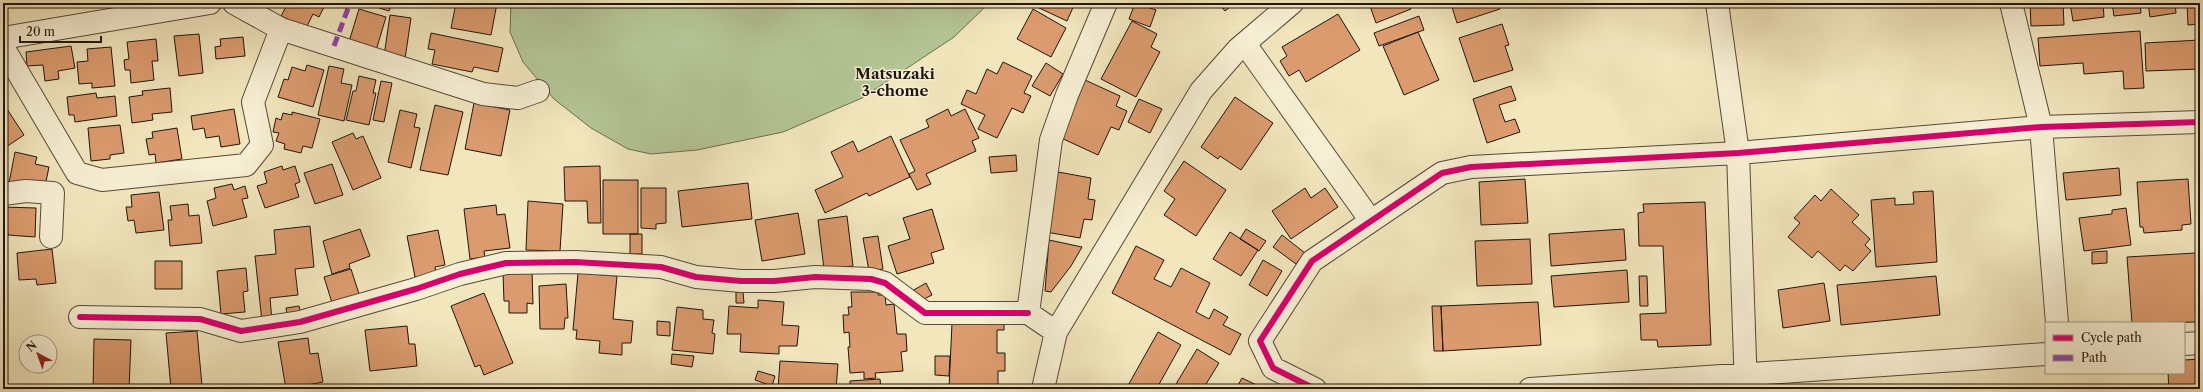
<svg xmlns="http://www.w3.org/2000/svg" width="2203" height="392" font-family="'Libre Caslon Text',serif">
<style>
.green{fill:#b4c696;stroke:#6a6e52}
.building{fill:#db9b6e;stroke:#21150e}
.lines{fill:none;stroke-linecap:round;stroke-linejoin:round}
.minor-casing{stroke:#55493a;stroke-width:24}
.minor{stroke:#f7efd4;stroke-width:22}
.quiet{stroke:#8e44ad;stroke-width:5;stroke-dasharray:10 5;stroke-linecap:butt}
.cycleway-casing{stroke:#f7efd4;stroke-width:8}
.cycleway{stroke:#d6006c;stroke-width:6}
.labels{text-anchor:middle;dominant-baseline:central;stroke-width:3;stroke-linejoin:round;paint-order:stroke}
.neighbourhood-label{font-size:15px;font-weight:bold;fill:#21150e;stroke:#f7efd4}
</style>
<rect width="100%" height="100%" fill="#f2e6bd"/>
<filter id="stains"><feTurbulence type="fractalNoise" baseFrequency=".005" numOctaves="4"/><feColorMatrix values="0 0 0 0 .2 0 0 0 0 .09 0 0 0 0 .02 0 0 0 .5 -.17"/></filter>
<radialGradient id="worn" r=".72"><stop offset=".6" stop-color="#630" stop-opacity="0"/><stop offset="1" stop-color="#630" stop-opacity=".3"/></radialGradient>
<!-- green -->
<path class="green" d="M511 3H989L954 37 862 98 783 132 697 150 651 154 628 149 591 128 554 99 523 62 510 32Z"/>
<!-- building -->
<path class="building" d="M288 3H326L319 17 313 14 306 28 281 16Z
M381 3H392L389 11 379 8Z
M456 3H497L491 35 451 28Z
M563 3H579L578 7 562 6Z
M1039 3H1075L1067 21 1037 7Z
M1135 3 1156 10 1150 27 1129 19Z
M1218 3H1235L1225 11Z
M1369 3H1409L1411 9 1376 23Z
M1455 3H1498L1500 9 1457 23 1451 4Z
M2030 3H2063L2064 25 2031 26Z
M2070 3H2103L2104 17 2073 21Z
M2112 3H2140L2141 13 2114 16Z
M2148 3H2175L2176 13 2150 17Z
M2187 3H2200V24L2188 25Z
M359 9 386 17 375 54 348 45Z
M1033 9 1066 28 1051 57 1017 39Z
M1338 14 1360 50 1306 82 1299 70 1289 76 1280 61 1287 56 1282 47Z
M390 15 411 18 405 59 384 56Z
M1419 16 1424 30 1379 46 1374 33Z
M1132 21 1157 34 1151 47 1160 52 1136 97 1101 79Z
M1502 24 1509 45 1505 46 1513 70 1474 82 1459 38Z
M2140 31 2144 88 2124 89 2123 71 2084 74 2083 63 2040 66 2038 38Z
M1418 32 1439 80 1404 95 1383 46Z
M431 33 503 48 498 72 474 67 472 72 432 64 435 50 428 49Z
M199 34 203 73 179 76 174 36Z
M243 37 245 56 216 59 215 47 221 46 220 39Z
M156 39 158 61H152L154 80 131 83 130 70H125L124 60 129 59 127 42Z
M2200 40V69L2146 71 2145 43Z
M71 46 75 68 58 71 59 79 45 81 43 65 27 66 26 52Z
M111 47 115 86 92 88V83L79 84 77 62 88 61 87 49Z
M1003 62 1032 76 1024 93 1031 96 1023 113 1012 108 997 138 978 129 985 115 961 104 967 90 976 94 987 69 997 74Z
M1046 63 1063 74 1050 96 1032 86Z
M307 65 324 70 313 107 278 97 284 79 288 80 292 67 305 71Z
M329 66 344 69 341 83 352 85 344 121 318 115Z
M359 76 376 80 373 93H376L369 125 346 120 353 91H356Z
M1085 80 1120 96 1116 106 1127 111 1119 130 1111 127 1098 155 1059 137Z
M381 81 392 83 384 122 373 120Z
M1511 86 1516 100 1499 105 1505 122 1515 119 1520 132 1487 143 1473 99Z
M170 88 172 112 152 114 153 120 132 123 129 97 143 95 142 91Z
M96 93 97 98 115 96 117 116 75 122 74 115H69L67 97Z
M1235 97 1273 123 1241 170 1220 156 1218 159 1201 147Z
M1139 99 1162 109 1150 133 1128 122Z
M474 103 510 110 501 156 465 149Z
M435 105 463 112 448 175 420 170Z
M7 109 24 135 3 149V111Z
M234 109 240 144 221 147 219 136 206 138 204 128 193 130 191 116Z
M948 109 951 116 965 109 979 138 972 141 976 151 926 174 931 184 917 190 909 174 915 171 900 140 929 127 926 120Z
M400 110 417 114 414 127 420 128 411 168 388 162Z
M292 112 320 119 312 148 303 146 301 153 284 149 285 144 276 141 279 133 273 132 276 118 281 120 283 113 292 115Z
M120 125 124 153 110 155V159L91 161 88 128Z
M177 128 182 159 156 163 155 154 149 155 146 139 153 138 152 132Z
M353 133 356 139 363 136 381 178 353 190 332 142Z
M891 136 910 177 869 196 867 193 825 213 815 190 843 177 831 152 853 141 858 152Z
M15 152 37 157 35 164 49 167 44 191 9 183Z
M1016 155 1017 171 991 173 989 157Z
M1184 161 1226 190 1196 236 1164 215 1175 199 1164 191Z
M332 164 343 195 315 204 304 173Z
M282 166 283 170 295 166 300 182 295 184 299 197 265 208 257 186 267 183 264 172Z
M600 166 601 223H588L587 201H565L564 167Z
M2119 168 2121 195 2066 200 2063 173Z
M1058 172 1091 178 1088 199 1095 200 1092 220 1084 219 1080 238 1046 232Z
M1525 179 1528 223 1481 225 1479 182Z
M2188 179 2191 224 2182 225V230L2144 233 2143 227H2140L2137 182Z
M603 180H638V234H603Z
M748 183 752 219 682 227 678 191Z
M232 184 234 190 245 186 248 198 242 199 247 217 213 226 207 201 216 198 214 188Z
M641 188H666V223L656 224V229L641 228Z
M1305 188 1311 198 1325 188 1338 207 1291 239 1272 211Z
M1831 189 1859 215 1852 222 1870 239 1865 245 1871 251 1853 271 1845 265 1840 271 1818 251 1812 258 1788 237 1800 223 1794 218 1815 195 1821 201Z
M1933 191 1937 262 1876 267 1871 200 1895 198V205L1914 204 1913 192Z
M159 192 164 230 136 233 134 220 128 221 126 207H132L131 195Z
M528 201 563 204 560 251 526 250Z
M1705 202 1711 345 1658 347 1657 340H1641L1640 314 1666 313 1663 246H1639L1638 213 1644 212 1643 204Z
M188 204 189 216 199 215 202 243 170 246 168 220H172L170 206Z
M496 205 497 215 505 214 510 248 484 251 485 257 470 259 464 209Z
M3 207 36 208 35 237 8 235V233L3 232Z
M2126 208 2131 245 2084 251 2079 218 2112 214V210Z
M932 209 944 249 931 253 934 263 897 274 888 246 910 239 903 218Z
M798 213 805 254 762 261 755 220Z
M847 216 853 266 824 269 818 220Z
M310 226 314 267 295 269 298 295 270 298 272 321 262 322 255 256 276 254 274 230Z
M360 229 370 256 349 264 350 268 332 274 323 241Z
M1246 229 1266 241 1259 251 1240 239Z
M1624 229 1626 260 1551 266 1549 234Z
M438 230 445 265 435 267 436 274 415 277 407 236Z
M1230 232 1258 250 1241 276 1213 259Z
M630 234H642V254H630Z
M1282 235 1305 253 1296 264 1273 247Z
M878 236 883 269 869 271 863 238Z
M1530 239 1532 284 1477 286 1475 241Z
M1049 240 1082 247 1071 266 1051 292 1045 291Z
M1136 246 1164 260 1154 279 1171 287 1181 268 1210 283 1196 312 1209 319 1214 309 1228 317 1223 325 1241 334 1230 355 1112 293Z
M52 249 56 283 37 285 36 279 19 280 17 253Z
M2107 251V263L2092 264V252Z
M2196 253 2199 322 2132 323 2127 257Z
M1263 260 1282 271 1267 296 1249 285Z
M155 261H182V289H155Z
M246 268 248 291 243 292 245 312 221 314 217 271Z
M351 269 360 297 333 306 324 277Z
M1627 270 1629 302 1554 307 1551 276Z
M532 272 533 304 527 303V313H509V301H504L503 273Z
M578 273 617 276 613 319 633 321 631 343H622V355L599 353 600 341 576 339 577 330H573Z
M1639 276H1647L1648 306H1640Z
M1936 276 1940 315 1841 325 1837 285Z
M926 283 932 295 924 299 912 291Z
M1824 283 1830 321 1783 328 1778 290Z
M566 284 568 318H565L564 329H540L539 286Z
M736 292H743L744 303H736Z
M851 292H878V295H885L886 305 894 304 897 334H906L907 351 901 352 903 371 875 373 876 378 864 379V372L850 373 848 347H850L849 332 844 333 843 315H849L848 307H852Z
M484 293 513 363 484 375 480 365 475 367 451 306Z
M758 300 784 302 782 325 799 326 797 346H779V354L740 352 741 334H727L729 306 758 308Z
M1538 302 1541 345 1443 351 1441 306Z
M299 306 302 318 288 321 286 308Z
M1432 306H1441L1443 351H1434Z
M677 307 703 310V319L714 320 712 333 715 334 713 354 672 350Z
M657 321 670 322V336L657 335Z
M952 323 1004 324V330H997V353H1005V371H998V389H949Z
M407 326 409 344H415L417 366 370 371 365 330Z
M197 331 202 386 171 389 166 333Z
M1158 332 1181 345 1157 388 1159 389H1126Z
M308 338 310 354 318 353 323 382 286 389 278 342Z
M94 339 131 340 129 389H93Z
M1197 349 1219 363 1203 389H1173Z
M672 354 694 356 692 367 671 364Z
M935 356H950L949 376 935 375Z
M2200 359V389H2169L2168 373H2184V360Z
M780 361 838 364 836 389H778Z
M758 371 775 376 772 386 755 380Z
M1242 378 1265 389H1236Z
M880 379 881 389H850V381Z"/>
<g class="lines">
<defs>
<path id="minor" d="M234 3 281 29 483 94 518 98 538 91
M1717 3 1738 153 1746 389
M2011 3 2041 127 2057 323
M3 38 210 3
M1245 44 1371 221
M3 47 77 173 102 180 246 165 262 145 253 102 281 29
M3 194 26 191 53 193 51 237
M80 317 200 319 241 331 300 322 416 289 460 274 506 263 575 262 661 267 696 277 741 281H774L815 277 871 279 885 283 925 313H1028
M1056 332 1028 313 1051 140 1067 95 1106 3
M2184 344 2200 343
M1043 389 1056 332 1201 91 1238 49 1292 3
M1315 389 1273 368 1260 341 1312 261 1442 173 1471 167 1738 153 2041 127 2200 122
M1530 389 2046 354"/>
</defs>
<!-- minor casing -->
<use href="#minor" class="minor-casing"/>
<!-- minor -->
<use href="#minor" class="minor"/>
<!-- quiet -->
<path class="quiet" d="M334 46 350 3"/>
<defs>
<path id="cycleway" d="M80 317 200 319 241 331 300 322 416 289 460 274 506 263 575 262 661 267 696 277 741 281H774L815 277 871 279 885 283 925 313H1028
M1315 389 1273 368 1260 341 1312 261 1442 173 1471 167 1738 153 2041 127 2200 122"/>
</defs>
<!-- cycleway casing -->
<use href="#cycleway" class="cycleway-casing"/>
<!-- cycleway -->
<use href="#cycleway" class="cycleway"/>
</g>
<g class="labels">
<!-- neighbourhood labels -->
<g class="neighbourhood-label">
<text x="895" y="73">Matsuzaki<tspan x="895" dy="17">3-chome</tspan></text>
</g>
</g>
<!-- margin -->
<rect width="2203" height="392" fill="none" stroke="#f2e6bd" stroke-width="16"/>
<rect x="4" y="4" width="2195" height="384" fill="none" stroke="#21150e" stroke-width="2"/>
<rect x="8" y="8" width="2187" height="376" fill="none" stroke="#21150e"/>
<!-- legend -->
<rect x="2045" y="322" width="140" height="52" fill="#f7efd4" stroke="#a19885"/>
<rect x="2053" y="335" width="20" height="6" fill="#d6006c" stroke="#a19885"/>
<text x="2081" y="342" font-size="12" fill="#21150e">Cycle path</text>
<rect x="2053" y="355" width="20" height="6" fill="#8e44ad" stroke="#a19885"/>
<text x="2081" y="362" font-size="12" fill="#21150e">Path</text>
<!-- north arrow -->
<g transform="translate(38 354) rotate(319)"><circle r="19" fill="#f7efd4" stroke="#a19885"/>
<path d="M0-3L7 15L0 10L-7 15Z" fill="#8f2418"/>
<text y="-6" font-size="11" font-weight="bold" text-anchor="middle" fill="#21150e">N</text>
</g>
<!-- scale -->
<path d="M20 36v6h81v-6" fill="none" stroke="#21150e" stroke-width="2"/>
<text x="26" y="36" font-size="12" fill="#21150e" stroke="#f7efd4" stroke-width="3" paint-order="stroke">20 m</text>
<rect width="100%" height="100%" filter="url(#stains)"/>
<rect width="100%" height="100%" fill="url(#worn)"/>
</svg>
